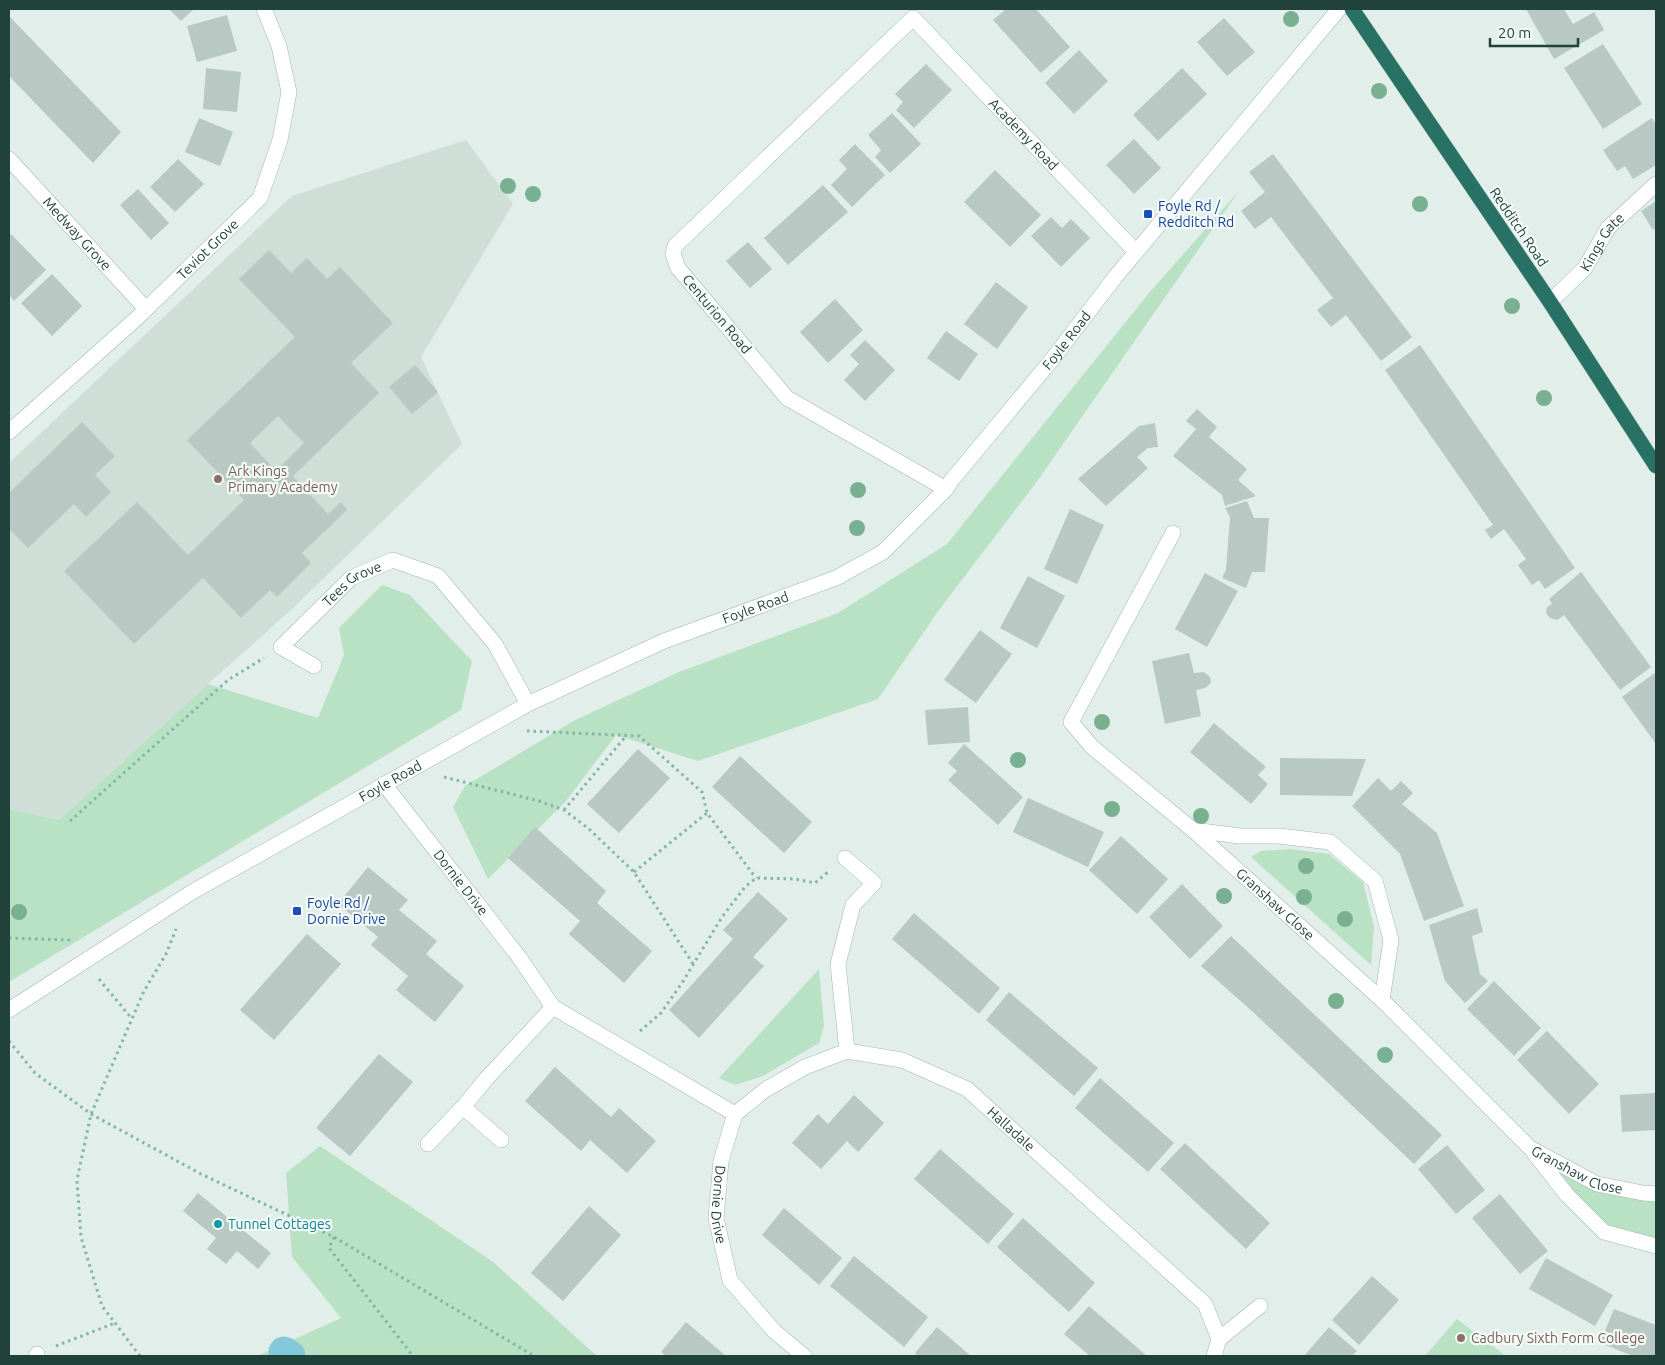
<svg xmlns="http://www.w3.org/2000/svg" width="1665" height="1365" font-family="Ubuntu,sans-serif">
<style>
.built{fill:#d0ded8}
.green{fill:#b9e2c5}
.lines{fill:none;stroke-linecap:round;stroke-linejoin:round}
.canal{stroke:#84c9d9;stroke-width:31}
.building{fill:#b7c9c2;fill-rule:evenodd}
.minor-casing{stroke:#a4b7b1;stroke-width:16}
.highway-casing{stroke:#c1cac8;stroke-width:16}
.path{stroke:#7fb6a6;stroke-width:3;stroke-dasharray:2.5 4;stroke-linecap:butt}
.minor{stroke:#fff;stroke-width:15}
.highway{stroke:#287265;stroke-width:15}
.tree{fill:#7ab092}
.transit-dot{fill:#1a4fb4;stroke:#f3faf7;stroke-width:2}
.education-dot{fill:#8d6e63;stroke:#f3faf7;stroke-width:2}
.culture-dot{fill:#0f9aa8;stroke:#f3faf7;stroke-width:2}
.labels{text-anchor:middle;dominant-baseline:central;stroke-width:4.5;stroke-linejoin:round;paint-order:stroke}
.street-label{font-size:14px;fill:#20423a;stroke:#f3faf7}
.transit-label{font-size:14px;fill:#164399;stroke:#f3faf7;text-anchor:start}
.education-label{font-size:14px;fill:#785e54;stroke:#f3faf7;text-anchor:start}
.culture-label{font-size:14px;fill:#0d838f;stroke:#f3faf7;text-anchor:start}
</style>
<rect width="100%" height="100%" fill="#e2eee9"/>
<!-- built -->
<path class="built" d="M466 140 513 204 421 357 462 444 291 610 208 684 59 820 9 809V463L292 196Z"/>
<!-- green -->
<path class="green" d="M1239 191 1038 480 939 610 878 699 698 761 616 735 566 801 488 879 453 807 465 786 575 720 679 672 838 613 947 544 1149 293Z
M382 585 410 595 472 661 461 710 9 982V809L59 820 208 684 318 718 344 655 339 628Z
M1290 849 1329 854 1363 882 1374 927 1371 965 1251 857 1261 851Z
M819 969 824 1026 819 1043 763 1076 735 1085 719 1078Z
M320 1146 492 1261 597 1356H257L341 1318 292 1257 286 1173Z
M1530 1148 1597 1184 1656 1194V1246L1604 1232Z
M1457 1319 1506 1356H1425Z"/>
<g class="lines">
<!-- canal -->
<path class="canal" d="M284 1352 290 1356"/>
</g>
<!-- building -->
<path class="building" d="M169 9H194L181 21Z
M1006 9H1036L1070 47 1041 73 993 20Z
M1526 9H1564L1573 24 1594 12 1604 30 1554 59Z
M227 15 237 51 197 62 187 26Z
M9 16 121 132 93 163 9 76Z
M1224 18 1255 52 1227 76 1197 42Z
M1603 44 1642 104 1603 129 1564 68Z
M1079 50 1108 81 1074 114 1045 83Z
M926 64 952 90 914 128 896 110 903 102 895 94Z
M206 68 241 72 237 112 203 109Z
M1182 68 1207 94 1158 141 1133 115Z
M892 113 921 144 890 173 875 157 881 150 868 135Z
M199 118 233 132 220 166 185 152Z
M1652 118 1656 125V165L1633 179 1625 166 1617 171 1603 150Z
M1134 139 1161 168 1134 194 1106 165Z
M855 144 885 175 852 207 831 185 847 169 839 160Z
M1273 154 1412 337 1381 361 1346 315 1331 327 1317 310 1333 298 1271 217 1255 229 1241 211 1265 192 1249 172Z
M178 159 204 184 175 212 150 187Z
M995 170 1041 215 1010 247 964 202Z
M823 185 848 212 788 265 764 238Z
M138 189 169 223 151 240 120 205Z
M1656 201V228L1653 230 1641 211Z
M1051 217 1062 228 1071 219 1090 238 1061 267 1031 236Z
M11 234 46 270 14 301 9 295V236Z
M748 242 772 269 750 288 726 261Z
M269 250 291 273 307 258 327 279 340 267 393 323 351 363 379 393 293 476 328 514 341 502 347 510 302 553 311 563 277 597 270 590 241 618 203 578 134 644 64 571 137 502 188 555 244 500 187 440 295 337 239 279ZM278 416 304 443 276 471 250 443Z
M52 274 82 306 52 336 21 303Z
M996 282 1028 307 997 349 964 324Z
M835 299 863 330 828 363 800 332Z
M946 331 978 354 959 381 927 358Z
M865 340 895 370 865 401 844 380 859 364 850 355Z
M1420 345 1575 568 1545 589 1539 580 1532 585 1518 565 1526 559 1504 529 1491 539 1485 530 1493 525 1385 370Z
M415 365 438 392 412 414 389 387Z
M1197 409 1217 427 1209 437 1247 469 1238 480 1256 496 1225 506 1222 495 1173 456 1196 429 1186 421Z
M82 422 115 456 95 475 111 492 86 517 74 504 28 548 9 529V493Z
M1155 423 1158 447 1148 448 1137 457 1148 468 1106 506 1078 479 1139 426Z
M1247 501 1254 518H1269L1265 572H1252L1246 588 1222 578 1226 570 1230 517 1225 508Z
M1070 509 1104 525 1077 584 1044 569Z
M1581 572 1651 667 1620 690 1564 615 1557 620 1550 618 1546 613 1547 607 1552 604 1549 599Z
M1205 573 1238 591 1207 647 1175 629Z
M1028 576 1065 596 1037 648 1000 628Z
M980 630 1012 654 976 703 944 680Z
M1189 653 1194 673 1204 672 1210 677 1211 683 1205 688 1196 690 1201 716 1165 724 1152 661Z
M1656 672V744L1622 697Z
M968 707 970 742 928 745 925 710Z
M1214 723 1266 767 1258 775 1268 784 1251 804 1190 752Z
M964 744 1023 797 998 825 948 780 957 771 948 763Z
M638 749 670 778 619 833 587 804Z
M740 756 812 822 784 853 712 787Z
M1280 758 1366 759 1352 796 1280 795Z
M1378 778 1391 791 1401 781 1413 793 1402 804 1437 833 1464 906 1424 921 1400 854 1352 806Z
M1028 798 1104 832 1088 867 1013 832Z
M535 827 606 891 597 903 652 951 624 983 569 934 580 921 508 858Z
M1121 836 1168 879 1137 914 1089 870Z
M368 867 408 900 399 910 437 941 426 954 464 986 435 1022 396 990 408 976 371 945 378 937 338 904Z
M1182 884 1223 926 1190 959 1149 917Z
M758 892 788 919 753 957 764 966 699 1038 669 1010 733 939 723 930Z
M1477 908 1483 932 1472 936 1480 974 1488 981 1465 1003 1445 981 1429 925Z
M914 913 1000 988 979 1014 892 939Z
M307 934 341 964 274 1040 240 1010Z
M1231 936 1442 1135 1414 1164 1253 1012 1201 966Z
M1494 981 1541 1028 1514 1056 1467 1009Z
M1009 992 1098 1068 1074 1096 986 1020Z
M1547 1031 1599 1084 1569 1114 1517 1060Z
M379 1054 413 1082 350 1156 316 1128Z
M555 1067 611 1117 619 1108 656 1141 627 1173 590 1140 581 1151 525 1101Z
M1100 1078 1174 1143 1148 1172 1075 1108Z
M1656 1093V1130L1622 1132 1620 1095Z
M854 1095 884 1123 858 1152 847 1141 821 1169 792 1143 818 1114 828 1124Z
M1185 1143 1270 1223 1246 1249 1160 1169Z
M1447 1145 1485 1190 1456 1214 1418 1169Z
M940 1149 1014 1214 988 1244 914 1179Z
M198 1193 271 1253 258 1269 237 1251 226 1264 207 1249 216 1238 183 1211Z
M1500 1194 1548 1251 1520 1274 1472 1218Z
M589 1206 621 1235 563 1301 531 1273Z
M784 1208 842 1258 819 1285 762 1235Z
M1023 1218 1095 1283 1069 1312 997 1247Z
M854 1256 928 1317 904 1347 830 1286Z
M1546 1258 1613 1295 1595 1326 1529 1289Z
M1372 1276 1399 1300 1359 1345 1332 1320Z
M1089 1306 1147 1356H1090L1064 1334Z
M1614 1309 1656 1325V1356H1633L1600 1343Z
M686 1322 726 1356H666L661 1352Z
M937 1327 971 1356H919L915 1353Z
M1329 1327 1357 1351 1352 1356H1304Z"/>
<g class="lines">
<defs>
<g id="minor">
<path id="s1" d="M9 159 146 309"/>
<path id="s2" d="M1550 302 1585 268 1608 228 1656 184"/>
<path id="s3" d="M9 432 137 318 260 198 280 140 289 92 279 46 264 9"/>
<path id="s4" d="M946 489 787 398 678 268 673 254 675 246 913 18 1136 252"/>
<path id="s5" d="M1173 533 1071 722 1092 747 1193 830 1382 1000 1530 1148 1597 1184 1643 1193 1656 1194"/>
<path id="s6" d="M314 666 281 647 351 578 393 560 438 576 495 644 528 704"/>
<path id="s7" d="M384 784 519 957 553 1007 735 1114 721 1161 716 1218 730 1280 774 1331 804 1356"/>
<path d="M1193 830 1240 836H1279L1330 842 1375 881 1391 940 1382 1000"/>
<path d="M845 858 874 883 853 905 838 964 847 1051"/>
<path id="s8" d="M9 1010 192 892 528 704 664 641 836 578 883 552 946 489 951 481 1050 362 1116 276 1339 9"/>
<path id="s9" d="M735 1114 765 1090 805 1067 847 1051 902 1060 967 1089 1205 1304 1219 1339 1214 1356"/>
<path d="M501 1140 463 1107 487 1078 553 1007"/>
<path d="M428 1144 463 1107"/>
<path d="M1534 1153 1567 1195 1604 1232 1656 1246"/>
<path d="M1219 1339 1260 1306"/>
<path d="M36 1356 37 1354"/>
</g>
<path id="highway" d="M1352 9 1550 302 1656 466"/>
</defs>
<!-- minor casing -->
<use href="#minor" class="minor-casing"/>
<!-- highway casing -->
<use href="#highway" class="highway-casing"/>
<!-- path -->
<path class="path" d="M527 731 639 736 702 792 707 813 756 878
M444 777 539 801 564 810 589 829 634 872 693 964
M564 810 626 736
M70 821 228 680 264 658
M634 872 707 813
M9 938 69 940 72 944
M99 979 132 1019
M640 1031 661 1013 682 983 722 917 745 887 756 878 795 879 815 883 829 871
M9 1041 35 1073 91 1114 201 1174 334 1237 534 1356
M334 1237 329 1248 413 1356
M56 1346 115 1323
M140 1356 102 1306 81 1237 77 1180 91 1114 144 991 166 954 176 929"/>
<!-- minor -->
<use href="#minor" class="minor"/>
<!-- highway -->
<use href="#highway" class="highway"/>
</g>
<!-- trees -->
<g class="tree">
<circle cx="1291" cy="19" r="8"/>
<circle cx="1379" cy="91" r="8"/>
<circle cx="508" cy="186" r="8"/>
<circle cx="533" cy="194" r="8"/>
<circle cx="1420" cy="204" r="8"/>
<circle cx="1512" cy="306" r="8"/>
<circle cx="1544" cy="398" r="8"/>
<circle cx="858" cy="490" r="8"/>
<circle cx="857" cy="528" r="8"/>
<circle cx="1102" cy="722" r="8"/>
<circle cx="1018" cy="760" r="8"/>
<circle cx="1112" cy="809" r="8"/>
<circle cx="1201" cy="816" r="8"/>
<circle cx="1306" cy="866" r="8"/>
<circle cx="1224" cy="896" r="8"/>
<circle cx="1304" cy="897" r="8"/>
<circle cx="19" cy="912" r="8"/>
<circle cx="1345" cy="919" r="8"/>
<circle cx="1336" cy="1001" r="8"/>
<circle cx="1385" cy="1055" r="8"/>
</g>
<!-- markers -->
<g class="transit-dot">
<rect x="1143" y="209" width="10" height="10" rx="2.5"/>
<rect x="292" y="906" width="10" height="10" rx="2.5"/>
</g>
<g class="education-dot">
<circle cx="218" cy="479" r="5"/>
<circle cx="1461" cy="1338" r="5"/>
</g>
<circle class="culture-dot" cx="218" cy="1224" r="5"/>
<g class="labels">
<!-- street labels -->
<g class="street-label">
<text stroke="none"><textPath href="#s4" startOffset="866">Academy Road</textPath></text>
<text transform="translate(1519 227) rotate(56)">Redditch Road</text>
<text stroke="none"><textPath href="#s1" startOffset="101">Medway Grove</textPath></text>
<text stroke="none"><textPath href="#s2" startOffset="80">Kings Gate</textPath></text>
<text stroke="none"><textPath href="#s3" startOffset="270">Teviot Grove</textPath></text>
<text transform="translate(717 314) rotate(50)">Centurion Road</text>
<text stroke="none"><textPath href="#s8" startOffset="1270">Foyle Road</textPath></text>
<text stroke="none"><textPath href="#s6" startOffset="134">Tees Grove</textPath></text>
<text stroke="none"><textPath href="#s8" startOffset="850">Foyle Road</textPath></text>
<text stroke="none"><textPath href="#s8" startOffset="445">Foyle Road</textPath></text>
<text stroke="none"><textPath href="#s7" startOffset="125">Dornie Drive</textPath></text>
<text stroke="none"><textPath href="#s5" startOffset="489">Granshaw Close</textPath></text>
<text stroke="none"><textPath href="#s9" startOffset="316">Halladale</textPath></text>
<text stroke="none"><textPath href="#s5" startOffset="894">Granshaw Close</textPath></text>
<text stroke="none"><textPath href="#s7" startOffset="584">Dornie Drive</textPath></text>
</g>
<!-- transit labels -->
<g class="transit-label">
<text x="1158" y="206">Foyle Rd /<tspan x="1158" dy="16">Redditch Rd</tspan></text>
<text x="307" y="903">Foyle Rd /<tspan x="307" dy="16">Dornie Drive</tspan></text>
</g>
<!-- education labels -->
<g class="education-label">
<text x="228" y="471">Ark Kings<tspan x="228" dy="16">Primary Academy</tspan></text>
<text x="1471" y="1338">Cadbury Sixth Form College</text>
</g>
<!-- culture labels -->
<g class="culture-label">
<text x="228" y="1224">Tunnel Cottages</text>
</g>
</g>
<!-- border -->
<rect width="1665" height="1365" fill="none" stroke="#20423a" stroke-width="20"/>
<!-- scale -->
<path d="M1490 38v8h88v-8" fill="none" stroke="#20423a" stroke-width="2.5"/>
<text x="1498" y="38" font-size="15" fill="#20423a" stroke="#f3faf7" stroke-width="4" paint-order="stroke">20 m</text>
</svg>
